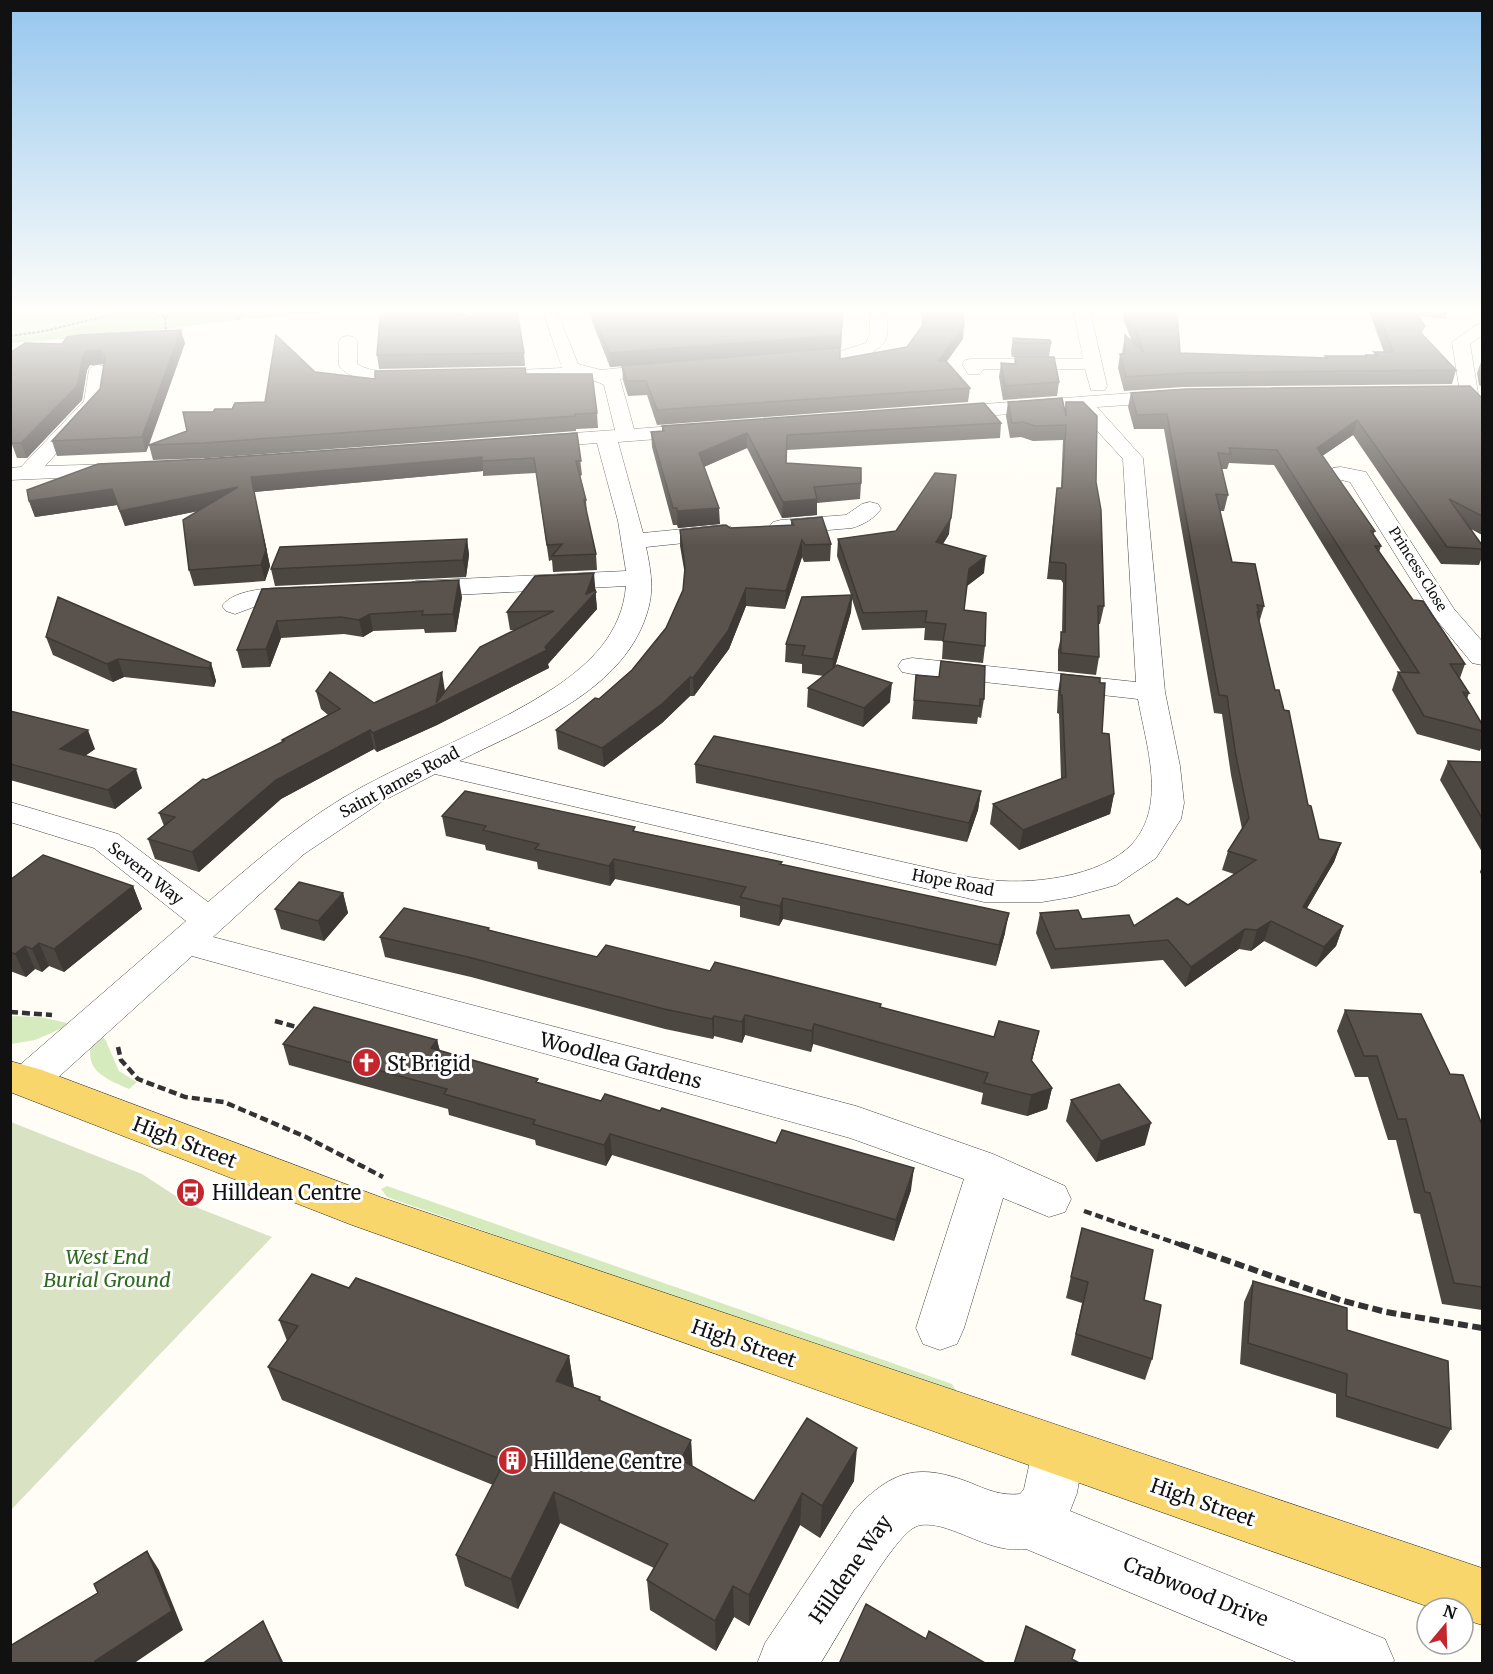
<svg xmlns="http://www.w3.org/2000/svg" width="1493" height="1674" font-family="Merriweather,serif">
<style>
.green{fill:#d5ebbd}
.forest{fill:#b9dc9c}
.cemetery{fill:#d9e3c4}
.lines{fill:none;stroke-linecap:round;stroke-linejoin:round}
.stream{fill:#3f96cf;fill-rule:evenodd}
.minor-casing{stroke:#444;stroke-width:1}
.major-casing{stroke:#222;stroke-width:1}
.path-far2{stroke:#333;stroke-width:2;stroke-dasharray:3 1.5;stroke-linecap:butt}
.path-far1{stroke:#333;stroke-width:4.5;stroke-dasharray:8 4;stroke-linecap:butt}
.path{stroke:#333;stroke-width:6;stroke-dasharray:10 4.5;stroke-linecap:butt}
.minor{fill:#fff;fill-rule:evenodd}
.major{fill:#f9d66b;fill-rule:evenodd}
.wall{fill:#4d4742}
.shaded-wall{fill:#3f3936}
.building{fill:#5a524d;stroke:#3f3936;stroke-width:1.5}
.labels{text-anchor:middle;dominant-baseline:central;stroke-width:6;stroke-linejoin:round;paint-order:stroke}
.far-street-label{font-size:14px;fill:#111;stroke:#fff}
.street-label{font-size:16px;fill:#111;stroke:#fff}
.near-street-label{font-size:20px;fill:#111;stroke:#fff}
.near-poi-label{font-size:20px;fill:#111;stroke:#fff;text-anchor:start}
.near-park-label{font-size:20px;font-style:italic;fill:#2f6b1f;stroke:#fff}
</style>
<rect width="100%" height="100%" fill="#fffdf5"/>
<!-- green -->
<path class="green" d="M10 311H372L243 319 115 335 11 343Z
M11 1016 40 1017 72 1024 35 1040 11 1044Z
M96 1034 105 1039 119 1071 137 1082 129 1089C102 1078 79 1067 96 1034Z
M387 1186 952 1384 957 1392 670 1296 387 1197 381 1189Z"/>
<!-- forest -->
<path class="forest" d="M111 311H372L243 319 115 335 11 343V338C45 334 82 331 111 311Z"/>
<!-- cemetery -->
<path class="cemetery" d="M11 1122 142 1174 188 1204 272 1237 11 1510Z"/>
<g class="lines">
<!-- stream -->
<path class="stream" d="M239 311H244L239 320H235Z"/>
<defs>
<path id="minor" d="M543 311H560L558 314 578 364 601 370 668 363 674 364 677 368 674 372 620 379 634 429 697 424 704 426 707 430 704 434 697 436 618 442 643 533 723 525 731 527 735 532 731 537 723 539 646 547C650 566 654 586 649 606 628 691 528 726 459 761 580 790 701 818 823 844 858 852 894 860 929 868 947 872 965 877 983 879 1026 886 1102 878 1133 843 1167 804 1146 745 1138 699L912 674 902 672 898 666 902 660 912 658 1136 682 1123 459 1077 409 943 419 936 417 933 413 936 409 943 407 1173 390 1180 392 1182 396 1180 400 1173 402 1097 407 1143 458 1165 692 1180 766 1184 803 1181 819 1156 858 1116 885 1072 897 1042 902H984L435 774 383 801 304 854 213 937 856 1106 993 1154 1065 1186 1071 1199 1065 1212 1049 1217 1003 1198 964 1328 957 1344 940 1350 923 1344 916 1328 964 1179 850 1138 192 956 42 1092 28 1097 14 1092C9 1084 9 1078 14 1070L186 921 94 848 10 822V802L118 834 208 902C257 860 305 818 362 787 425 753 494 727 554 688 591 663 622 633 626 586L416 597 407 594 403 589 407 584 416 581 626 571 618 521 597 443 533 448 526 446 523 442 526 438 533 436 615 430 604 385C581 372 544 380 518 380L512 379 509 375 512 371 518 370 562 368Z
M870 311H886C887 320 889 331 886 339 876 363 812 368 791 363L788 359 791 355 797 354 841 351 866 343 870 333Z
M1074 311H1090L1107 386 1105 390H1091L1085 369H983L980 374H968L962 364 965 360 971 359H1083Z
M1482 324V336L1470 344 1478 393 1476 397H1462L1460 393 1452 342 1476 325Z
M348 336 354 337 357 341V364C379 377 402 367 424 373L427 377 424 381C404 386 353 385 339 366V341L342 337Z
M98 365 104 366 107 370 103 402 45 466 119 464 127 465 130 470 127 475 10 480V468L21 467 84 401 89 370 92 366Z
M1341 467 1366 472 1454 609 1482 641V665L1472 663 1435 618 1350 482 1333 478 1330 473 1333 468Z
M870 502 878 504 881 509C875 518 863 525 852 528L781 534 773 532 769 527 773 522 781 520 846 515 862 504Z
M305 587 314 590 318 595 314 600 262 604 235 614 226 611 222 606C236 586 283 588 305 587Z
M1058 1426 1077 1434 1084 1452 1077 1493 1070 1511 1385 1639 1394 1660 1393 1664H1301L1026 1549C996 1553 970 1535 942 1527 934 1525 922 1523 915 1527 891 1539 838 1636 820 1664H757L765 1643 855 1509C894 1469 919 1463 971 1483 987 1490 1002 1496 1020 1494L1024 1489 1032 1452 1039 1434Z"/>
<path id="major" d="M10 1061 42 1070 380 1197 1482 1568V1625L1463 1619V1608H1432L352 1225 10 1092Z"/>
</defs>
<!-- minor casing -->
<use href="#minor" class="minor-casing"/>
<!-- major casing -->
<use href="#major" class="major-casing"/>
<!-- path-far2 -->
<path class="path-far2" d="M149 311 165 317
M166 334 165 317 179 311
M10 336 45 331 126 311"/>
<!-- path-far1 -->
<path class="path-far1" d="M10 1012 52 1015
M275 1021 300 1028
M118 1047 121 1060 138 1079 185 1097 224 1102 306 1137 383 1177
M1084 1211 1184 1246"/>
<!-- path -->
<path class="path" d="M1180 1244 1340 1300 1386 1312 1482 1328"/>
<!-- minor -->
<use href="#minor" class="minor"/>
<!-- major -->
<use href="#major" class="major"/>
</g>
<!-- wall -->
<path class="wall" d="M588 311H843L841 348 610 367Z
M921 311H963V339L946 362 970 388 968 402 657 425 647 395 628 396 623 380 622 366 840 359 907 347 922 327Z
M1123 311H1177L1180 353 1325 358V356H1365V355H1374V352H1384L1369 311H1448L1446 319 1418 316 1422 334 1456 370 1452 384 1183 387 1124 391 1118 368 1120 354H1122L1125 335 1132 342 1123 318Z
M1013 338 1051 343 1049 357H1012L1011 352Z
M185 343 149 445 187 431 213 412 232 409 265 402 315 372 375 379 526 374 597 413 598 428 576 429V431L208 458 153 460 149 445 146 452 57 456 52 441 100 389 104 364 90 365 87 370 82 400 27 458H17L10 439 62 344Z
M524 353 525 366 379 369 377 355Z
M1015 357 1059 382 1057 396 1003 400 999 377 1001 363 1014 364Z
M1482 359V387L1479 385 1477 373Z
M1131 393 1482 398V535L1471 529 1482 545V557L1479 565 1441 564 1353 435 1322 456 1375 531 1373 535 1381 546 1379 552 1413 600 1465 664 1460 678 1469 693 1467 699 1482 724V746L1480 751 1417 734 1392 690 1398 672H1401L1274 465 1229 463 1227 469H1222L1228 495 1224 511H1220L1232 562 1264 606 1259 623 1275 690 1284 710 1308 805 1319 839 1341 843 1334 862 1307 908 1343 926 1336 946 1316 967 1264 941 1251 951 1239 949 1185 987 1163 960 1051 969 1036 933 1040 913 1134 926 1188 905 1234 874 1222 870 1228 851 1242 829 1231 775 1222 714 1214 713 1164 429H1134L1128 407Z
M1008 402 1065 412 1066 402 1096 482 1104 606 1100 624H1099V657L1096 675 1058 671V650L1062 632 1063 583 1061 580 1047 579 1055 504 1057 488H1061L1063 440 1033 441 1021 437 1010 438 1006 416Z
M1001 423 1000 438 787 450 786 463 861 483 860 499 817 503V515L782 518 747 448 704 467 720 524 678 528 677 525H673L652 447 651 432 662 431V426Z
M577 433 582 475 580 476 586 500 587 515 596 554 597 570 553 572 552 560 549 561 536 473 483 476V471L254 492 270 566 265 581 194 586 189 570 198 511 125 526 117 505 35 517 29 501 204 459Z
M791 520 831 544 830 561 804 562 802 557 785 609 746 606 729 649 694 696H690L662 723 604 767 558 749 556 730 599 699 632 670 666 628 683 590 685 575 680 546V530L791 526Z
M896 531 949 534 943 544 984 573 967 586 964 610 985 646 983 663 942 659 943 641 924 640 925 628 862 630 852 599 851 612 835 667 890 702 863 727 807 707 808 688 824 676 802 673V664L785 662 786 644 851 595 837 556 838 539Z
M467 539 469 555 466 577 275 586 271 569Z
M262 589 462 597 456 632 425 633 424 629 373 631 363 637 344 634 281 638 270 667 242 668 237 650Z
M595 591 597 609 548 664 549 668 437 725 377 752 374 749 281 799 199 872 155 859 148 839 164 826 159 813 206 780 282 742V740L328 715 321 709 316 691 374 703 445 691V692L515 630H510L507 612Z
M46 637 211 663 216 681 214 687 124 677 113 682 53 655Z
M1061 674 1102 733 1114 794 1110 814 1019 850 990 824 993 804 1061 779 1059 714 1057 713 1058 692Z
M916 675 984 699 981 718 978 717 977 724 912 719Z
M10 711 95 749 85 756 142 788 115 809 10 780Z
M1448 761 1482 762V852L1440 780Z
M695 764 981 791 978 810 967 842 696 783Z
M442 816 635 831 782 862 781 865 1005 933 996 966 783 919 779 926 740 917V906L615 879 610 886 538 869 537 862 486 850 485 845 446 836Z
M1482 866V876L1480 872Z
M10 880 133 886 142 909 64 972 49 966 42 972 35 969 26 977 10 971Z
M343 893 348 913 324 941 281 929 275 909Z
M489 930 597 957 710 971 881 1004 880 1007 994 1037 1039 1031 1032 1061 1052 1088 1047 1109 1027 1116 981 1104 983 1093 813 1044 811 1052 745 1035 742 1043 714 1036 713 1039 665 1029 471 977 385 957 380 937Z
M1345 1010 1450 1074 1482 1125V1310L1442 1304 1420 1214 1414 1213 1396 1140H1388L1368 1077H1355L1337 1031Z
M437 1040 440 1051 539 1083 911 1190 894 1241 612 1155 606 1166 536 1145 535 1140 449 1115 448 1109 289 1065 283 1044Z
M1071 1100 1145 1145 1096 1162 1066 1121Z
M1082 1228 1152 1359 1145 1380 1071 1355 1082 1303 1066 1298Z
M1253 1281 1347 1330 1451 1429 1438 1449 1336 1417V1394L1240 1364 1244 1302Z
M349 1288 569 1356 574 1387 600 1397 601 1401 691 1440 692 1466 754 1501 854 1481 820 1538 800 1525 749 1626 734 1617 716 1651 650 1610 647 1580 654 1568 560 1523 518 1609 465 1586 456 1555 493 1485 282 1400 268 1367 287 1341 279 1320Z"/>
<!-- shaded-wall -->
<path class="shaded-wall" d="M843 311 841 348 610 367 609 353Z
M964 326 963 339 937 375 938 361Z
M181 330 185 343 146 452 142 437Z
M100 350 104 364 90 365 87 370 82 400 27 458 21 443 86 351Z
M1357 420 1353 435 1312 463 1317 448Z
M747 433V448L699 469V453Z
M482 457 483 471 254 492 270 566 265 581 261 565 251 477Z
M956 475 949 534 934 558 936 542Z
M238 487 242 502 125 526 120 511Z
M112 489 117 505 35 517 29 501Z
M817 499V515L782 518 783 502Z
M719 508 720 524 678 528 677 511Z
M467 539 469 555 466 577 463 560Z
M802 540V557L785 609 786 591Z
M986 556 984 573 967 586 969 569Z
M594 573 597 609 548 664 549 668 437 725 377 752 373 733 436 703 442 672 445 691 443 702 586 594Z
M459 580 462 597 456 632 453 614Z
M746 588V606L729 649 694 696 693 678Z
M852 595 851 612 832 677 833 659Z
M370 614 373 631 363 637 359 620Z
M277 621 281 638 270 667 266 649Z
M118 659 124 677 113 682 107 664Z
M211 663 216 681 214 687 209 668Z
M690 677V696L662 723 604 767 602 748Z
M892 683 890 702 863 727 864 708Z
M88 730 95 749 67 768 60 749Z
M370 730 374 749 281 799 199 872 192 852 276 780Z
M136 769 142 788 115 809 108 790Z
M981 791 978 810 967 842 969 823Z
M1114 794 1110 814 1019 850 1023 830Z
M1341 843 1334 862 1296 927 1303 907Z
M614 859 615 879 610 886 609 866Z
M133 886 142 909 64 972 54 949Z
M343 893 348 913 324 941 318 921Z
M783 898V919L779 926 780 906Z
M1009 913 1005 933 996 966 999 945Z
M1271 921 1264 941 1251 951 1257 930Z
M1343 926 1336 946 1316 967 1324 947Z
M1245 929 1239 949 1185 987 1191 967Z
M39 943 49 966 42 972 32 949Z
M25 946 35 969 26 977 15 954Z
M745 1015V1035L742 1043V1022Z
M714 1016V1036L713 1039 712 1019Z
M814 1024 813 1044 811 1052 812 1031Z
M1039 1031 1034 1052 1027 1080 1031 1060Z
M437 1040 442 1060 431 1048Z
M1052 1088 1047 1109 1027 1116 1031 1095Z
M1151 1123 1145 1145 1096 1162 1101 1141Z
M610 1134 612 1155 606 1166 604 1145Z
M914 1168 911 1190 894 1241 896 1220Z
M569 1356 574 1389 556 1381Z
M691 1440 693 1472 681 1460Z
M857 1448 854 1481 820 1538 822 1506Z
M554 1492 560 1523 518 1609 511 1579Z
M802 1493 800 1525 749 1626V1595Z
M147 1551 159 1570 183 1630 133 1664H95V1661Z
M733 1586 734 1617 716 1651 715 1621Z
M263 1621 272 1639 284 1664H282Z"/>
<!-- building -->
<path class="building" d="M398 311H450L473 317 475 311H517L524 353 377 355 380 317Z
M592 311H843L841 335 609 353Z
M923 311H963L964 326 938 361H946L970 388 657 410 646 381H627L622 366 840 348V359L907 347 923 325Z
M1128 311H1177L1180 353 1327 358 1325 356H1367L1365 355H1378L1374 352H1393L1378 311H1415L1425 326 1420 332 1456 370 1186 373 1126 377 1120 354H1125V335L1144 353Z
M181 330 142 437 52 441 100 389 105 357 100 350 86 351 83 356 77 386 21 443H12L10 439V353L25 343 62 344 67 337 80 335Z
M276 335 315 372 375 379V371L525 368 526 374H592L597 413 575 414V416L204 443 149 445 187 431 183 412H213L215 409H232L235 403 265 402Z
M1013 338 1050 340 1051 343H1014Z
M1015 357H1054L1059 382 1005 386 1001 363 1016 364Z
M1470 386 1482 398V516L1449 499 1482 545V549L1447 547 1357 420 1317 448 1375 531H1371L1381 546H1375L1413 600 1423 601 1465 664H1450L1469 693 1463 692 1482 724V731L1424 716 1398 672 1419 673 1277 450 1229 448 1231 454 1218 453 1228 495 1216 494 1232 562 1255 564 1264 606 1257 605 1259 612H1257L1275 690H1279L1284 710 1289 711 1308 805 1311 806 1319 839 1341 843 1303 907 1343 926 1324 947 1271 921 1257 930 1245 929 1191 967 1168 940 1055 949 1040 913 1078 910 1082 919 1129 915 1134 926 1177 898 1188 905 1256 860 1228 851 1249 818 1236 756 1227 696 1219 695 1167 414 1137 415 1131 393 1186 389Z
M1062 398 1066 416V402H1083L1097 416 1096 482 1101 510 1104 606H1098L1099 657 1061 653V632H1065L1066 565 1064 563 1050 562 1057 488H1062L1066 425 1035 426 1023 422 1012 423 1008 402Z
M984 403 1001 423 787 435 786 463 861 468V483L814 487 817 499 783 502 747 433 699 453 719 508 677 511V508H673L651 432 664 431 662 426Z
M577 433 581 461H576L586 500H584L596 554 552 556 562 544 547 545 534 458 482 461V457L251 477 266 550 261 565 189 570 183 520 238 487 120 511 112 489 29 501 27 490 98 464 204 459Z
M935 473 956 475 951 518 936 542 986 556 969 569 964 610 986 613 985 646 943 641 946 624 925 622 927 611 863 613 838 539 896 531Z
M822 517 831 544 805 545 802 540 786 591 746 588 728 631 693 678 690 677 662 704 602 748 556 730 595 698 599 699 632 670 666 628 683 590 685 568 680 530 726 525 730 528 794 525 791 520Z
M467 539 463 560 271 569 280 547Z
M594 573 586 594 595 590 596 592 545 647 547 650 434 706 373 733 370 730 276 780 192 852 148 839 175 817 159 813 203 779 206 780 284 741 282 740 340 709 316 691 330 672 374 703 442 672 436 703 480 647 554 611 507 612 535 576Z
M459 580 453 614 422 615 423 611 370 614 359 620 341 617 277 621 266 649 237 650 262 589Z
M852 595 833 659 802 655 805 646 786 644 802 597Z
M58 597 211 663 209 668 118 659 107 664 46 637Z
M941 661 985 666 984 699H980V706L914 700 916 675 939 677Z
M837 665 892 683 864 708 808 688Z
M1061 674 1100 678V683H1105L1102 733 1109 734 1114 794 1023 830 993 804 1066 777 1062 695H1060Z
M10 711 88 730 60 749 136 769 108 790 10 764Z
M714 736 981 791 969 823 695 764Z
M1448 761 1482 762V818Z
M465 791 635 827 633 831 782 862 780 864 1009 913 999 945 783 898 780 906 740 897 746 887 614 859 609 866 535 849 539 844 483 830 486 826 442 816Z
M43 855 133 886 54 949 39 943 32 949 25 946 15 954 10 952V880Z
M299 882 343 893 318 921 275 909Z
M404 908 489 928 488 930 597 957 606 945 710 971 715 962 881 1004 880 1007 994 1037 999 1021 1039 1031 1031 1060 1052 1088 1031 1095 984 1083 988 1073 814 1024 812 1031 745 1015 742 1022 714 1016 712 1019 664 1009 468 957 380 937Z
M314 1007 437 1040 431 1048 538 1079 536 1082 601 1101 605 1094 660 1111 662 1108 776 1143 782 1130 914 1168 896 1220 610 1134 604 1145 533 1124 535 1120 444 1094 447 1089 283 1044Z
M1345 1010 1421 1014 1450 1074 1463 1075 1482 1125V1287L1454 1283 1430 1193 1425 1192 1406 1119H1398L1377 1056H1364Z
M1119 1084 1151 1123 1101 1141 1071 1100Z
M1082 1228 1153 1250 1144 1300 1161 1305 1152 1359 1076 1334 1088 1282 1071 1277Z
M312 1274 349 1288 356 1278 569 1356 556 1381 600 1397 599 1400 691 1440 681 1460 754 1501 807 1418 857 1448 822 1506 802 1493 749 1595 733 1586 715 1621 647 1580 668 1544 554 1492 511 1579 456 1555 505 1461 268 1367 298 1326 279 1320Z
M1253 1281 1347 1308V1330L1448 1361 1451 1429 1346 1396 1347 1374 1248 1343Z
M147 1551 172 1611 95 1661V1664H10V1646L98 1593 94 1584Z
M866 1604 926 1639 929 1631 987 1664H839Z
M263 1621 282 1664H202Z
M1026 1626 1075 1650 1072 1659 1081 1664H1014Z"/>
<!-- sky -->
<linearGradient id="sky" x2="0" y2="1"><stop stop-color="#95c6ee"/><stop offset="0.57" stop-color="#fffefa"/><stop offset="1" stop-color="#fffefa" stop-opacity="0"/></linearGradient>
<rect width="1493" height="546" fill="url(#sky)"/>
<!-- icons -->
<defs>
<symbol id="church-disc" viewBox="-11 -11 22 22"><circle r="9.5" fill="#c4262e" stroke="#fff"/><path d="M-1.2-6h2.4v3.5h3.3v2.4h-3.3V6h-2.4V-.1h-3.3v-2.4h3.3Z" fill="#fff"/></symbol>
<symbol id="bus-disc" viewBox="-11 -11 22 22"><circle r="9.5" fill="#c4262e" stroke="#fff"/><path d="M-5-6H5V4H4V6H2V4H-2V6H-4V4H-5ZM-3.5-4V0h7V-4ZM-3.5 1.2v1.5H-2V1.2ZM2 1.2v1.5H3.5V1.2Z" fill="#fff"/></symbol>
<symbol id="building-disc" viewBox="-11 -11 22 22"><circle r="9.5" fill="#c4262e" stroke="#fff"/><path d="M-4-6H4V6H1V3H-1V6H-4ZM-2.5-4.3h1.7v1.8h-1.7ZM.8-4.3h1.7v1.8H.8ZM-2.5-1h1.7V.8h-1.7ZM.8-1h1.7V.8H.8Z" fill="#fff"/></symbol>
</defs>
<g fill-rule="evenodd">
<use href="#church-disc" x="350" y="1046" width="33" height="33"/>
<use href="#bus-disc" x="174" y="1176" width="33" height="33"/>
<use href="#building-disc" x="496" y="1444" width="33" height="33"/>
</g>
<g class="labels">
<!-- far-street labels -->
<g class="far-street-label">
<text transform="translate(1418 569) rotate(58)">Princess Close</text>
</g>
<!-- street labels -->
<g class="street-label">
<text transform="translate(399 782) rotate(-28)">Saint James Road</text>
<text transform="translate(146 873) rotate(38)">Severn Way</text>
<text transform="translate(953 882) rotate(11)">Hope Road</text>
</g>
<!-- near-street labels -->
<g class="near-street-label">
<text transform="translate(621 1060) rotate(15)">Woodlea Gardens</text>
<text transform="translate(185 1142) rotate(21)">High Street</text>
<text transform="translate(744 1343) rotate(19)">High Street</text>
<text transform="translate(1203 1502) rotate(19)">High Street</text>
<text transform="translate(850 1569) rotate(-55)">Hilldene Way</text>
<text transform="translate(1196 1591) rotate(22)">Crabwood Drive</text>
</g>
<!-- near-poi labels -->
<g class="near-poi-label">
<text x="387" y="1063">St Brigid</text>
<text x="212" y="1192">Hilldean Centre</text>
<text x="533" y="1461">Hilldene Centre</text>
</g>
<!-- near-park labels -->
<g class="near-park-label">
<text x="107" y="1256">West End<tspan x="107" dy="23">Burial Ground</tspan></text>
</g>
</g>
<!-- border -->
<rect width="1493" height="1674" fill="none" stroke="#111111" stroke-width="24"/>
<!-- north arrow -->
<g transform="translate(1445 1626) rotate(19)"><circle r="28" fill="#ffffff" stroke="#a0a0a0" stroke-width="1.5"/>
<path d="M0-4.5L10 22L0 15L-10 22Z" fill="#c4262e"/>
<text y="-9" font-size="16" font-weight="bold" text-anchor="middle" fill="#111111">N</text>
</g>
</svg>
